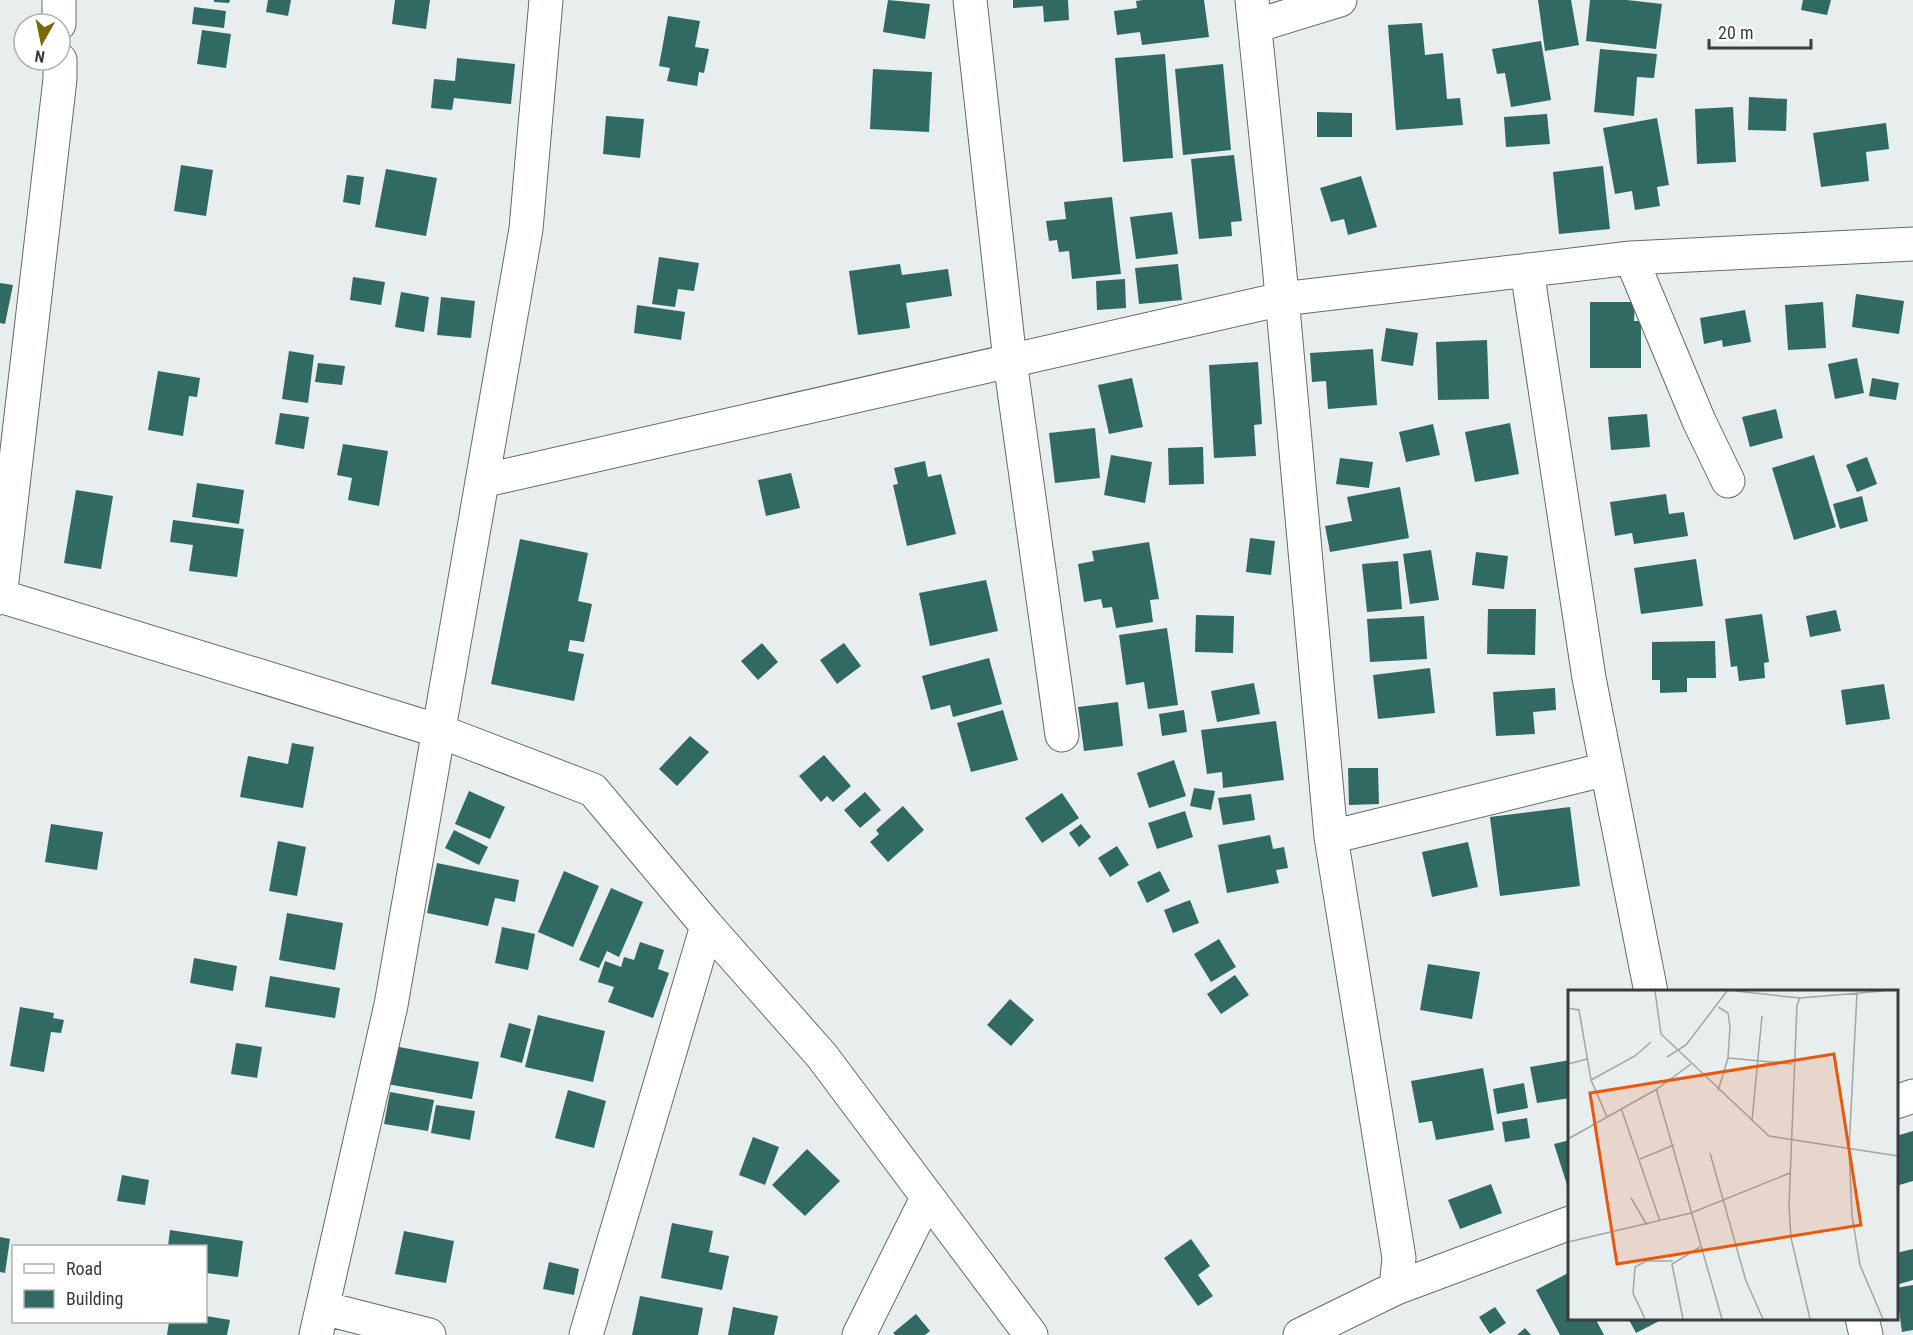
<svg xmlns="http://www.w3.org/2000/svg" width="1913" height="1335" font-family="'Roboto Condensed',sans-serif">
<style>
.building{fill:#316963}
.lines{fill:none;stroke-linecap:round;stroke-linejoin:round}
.minor-casing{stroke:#666a6b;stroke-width:35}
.minor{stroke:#fff;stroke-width:33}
.inset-road{fill:none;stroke:#a2a6a7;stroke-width:1.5}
.view{fill:#e8590c;fill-opacity:0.15;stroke:#e8590c;stroke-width:3}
.inset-edge{fill:none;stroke:#3a3b3c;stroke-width:3}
</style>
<rect width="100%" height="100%" fill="#e8edee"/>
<!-- building -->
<path class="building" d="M214 0H230L229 3 214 2Z
M268 0H291L288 16 266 12Z
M395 0H430L426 29 392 24Z
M888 0 930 4 925 39 883 32Z
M1013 0H1068L1069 20 1044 22 1043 6 1013 8Z
M1143 0H1204L1209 37 1142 45 1140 32 1117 35 1114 11 1137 8 1136 1Z
M1538 0H1571L1579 45 1545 51Z
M1590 0H1627L1662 4 1656 49 1586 41Z
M1803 0H1831L1827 15 1801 10Z
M194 7 226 11 224 28 192 24Z
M668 16 700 21 695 47 709 49 704 73 699 72 697 86 667 81 670 68 659 66Z
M1422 23 1425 55 1443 53 1447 99 1460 98 1463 125 1396 130 1388 25Z
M202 30 231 34 226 68 197 64Z
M1541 41 1551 100 1511 107 1505 73 1497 74 1492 49Z
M1600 49 1657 54 1654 78 1637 77 1634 116 1594 112Z
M1165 54 1173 158 1123 162 1115 58Z
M457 58 515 64 511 104 454 98 452 110 431 108 434 79 455 81Z
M1223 64 1231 150 1183 155 1175 69Z
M873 69 932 72 929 132 870 129Z
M1749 97 1787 99 1786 131 1748 130Z
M1733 107 1736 162 1697 164 1695 109Z
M1317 112 1352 113V137H1317Z
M1547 114 1550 144 1506 147 1504 117Z
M606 116 644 119 640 158 603 154Z
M1657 118 1669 185 1657 187 1660 206 1635 210 1632 191 1615 194 1603 128Z
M1886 123 1889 149 1866 152 1869 181 1821 187 1813 133Z
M1234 155 1242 221 1231 222 1232 236 1199 239 1191 159Z
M181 165 213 170 206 216 174 211Z
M1603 166 1610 229 1559 234 1553 172Z
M386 169 437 178 426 236 375 227Z
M347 175 364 177 360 205 343 202Z
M1361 176 1377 227 1348 235 1344 219 1331 222 1320 188Z
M1112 197 1121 274 1072 279 1069 251 1059 252 1057 240 1049 241 1046 221 1066 219 1064 202Z
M1172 212 1178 254 1136 259 1130 217Z
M659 257 699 263 694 291 678 289 675 307 652 304Z
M900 264 902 275 948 269 952 296 906 303 910 328 858 335 849 271Z
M1178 264 1182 300 1139 304 1135 268Z
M353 277 385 282 381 305 350 300Z
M1125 279 1126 308 1097 310 1096 281Z
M0 283 13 285 5 324 0 323Z
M401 292 429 297 424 332 395 327Z
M1856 294 1904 301 1899 334 1852 327Z
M441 297 475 301 471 338 437 335Z
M1590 302H1635L1634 321H1641V368H1590Z
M1823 302 1826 348 1788 350 1785 305Z
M637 305 685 312 681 340 634 333Z
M1745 310 1751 342 1723 347 1722 340 1704 344 1700 318Z
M1386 328 1418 333 1413 366 1381 361Z
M1487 340 1489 399 1438 400 1436 342Z
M1373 349 1377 405 1328 409 1326 381 1312 382 1310 353Z
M289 351 314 355 308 403 282 399Z
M1857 358 1864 393 1835 399 1828 364Z
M1258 362 1262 424 1254 425 1256 456 1214 458 1209 365Z
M318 363 345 366 342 385 315 382Z
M158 371 200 378 197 397 189 396 183 436 148 430Z
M1132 378 1143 427 1109 434 1098 385Z
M1872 378 1899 383 1896 400 1869 396Z
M1776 409 1783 438 1750 447 1742 417Z
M280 413 309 417 304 449 275 444Z
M1647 414 1650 447 1611 450 1608 417Z
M1510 423 1519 474 1475 482 1465 432Z
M1433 424 1440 455 1406 462 1399 432Z
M1095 428 1100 478 1055 483 1049 433Z
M343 444 388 451 379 506 348 500 352 478 337 475Z
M1203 447 1204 484 1169 485 1168 448Z
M1111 455 1152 462 1145 503 1104 495Z
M1814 455 1836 527 1794 540 1772 468Z
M1867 457 1877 484 1857 492 1846 465Z
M1340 458 1373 462 1369 488 1336 484Z
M925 461 928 477 941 474 956 534 907 546 893 485 898 484 894 468Z
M791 473 800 508 766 516 758 480Z
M197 483 244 490 239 524 192 517Z
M1400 487 1409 538 1330 552 1325 526 1352 521 1347 497Z
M76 490 113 496 101 569 64 563Z
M1666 494 1669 514 1684 512 1688 536 1634 544 1632 533 1615 536 1610 502Z
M1862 496 1868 521 1840 529 1833 504Z
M173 520 244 529 237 577 189 571 193 545 170 542Z
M1250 538 1275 541 1271 575 1246 572Z
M520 539 588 553 578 601 592 604 584 642 570 640 568 651 584 654 574 701 491 684Z
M1149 542 1159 599 1150 600 1153 622 1116 628 1112 607 1103 608 1101 599 1084 602 1078 564 1094 561 1092 551Z
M1431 550 1439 600 1410 604 1403 554Z
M1476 552 1508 556 1504 589 1472 585Z
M1696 559 1703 606 1641 614 1634 568Z
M1398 561 1402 609 1367 612 1362 564Z
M986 580 998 631 930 646 919 593Z
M1488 609H1536L1535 655 1487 654Z
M1836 610 1841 631 1810 637 1806 616Z
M1762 614 1769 662 1764 663 1765 678 1739 681 1737 666 1731 667 1725 619Z
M1196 615 1234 616 1233 653 1195 652Z
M1424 616 1427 659 1370 662 1367 619Z
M1167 628 1178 705 1148 709 1144 682 1126 685 1119 635Z
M1715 641 1716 678H1687V692L1660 693V680H1652V642Z
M762 643 778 662 758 680 741 661Z
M844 643 861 666 837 684 820 660Z
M989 658 1002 704 953 717 950 705 931 710 922 676Z
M1430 668 1435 713 1378 719 1373 675Z
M1254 683 1260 714 1217 722 1211 691Z
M1884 684 1890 719 1846 725 1841 690Z
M1555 688 1556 710 1533 712 1535 734 1496 736 1493 692Z
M1118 702 1123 746 1084 751 1078 707Z
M1003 710 1018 760 971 772 957 723Z
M1184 710 1187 732 1162 736 1159 714Z
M1276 721 1284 780 1223 788 1222 772 1207 774 1201 730Z
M690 736 709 752 677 786 659 769Z
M292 743 314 747 303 808 240 797 248 756 288 764Z
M824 755 851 786 833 802 827 796 821 802 799 776Z
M1174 760 1186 796 1149 808 1137 773Z
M1348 768H1378L1379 804 1349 805Z
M1194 788 1215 791 1211 810 1190 806Z
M469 791 505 807 490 839 455 824Z
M865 792 881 810 860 828 844 810Z
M1062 793 1079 818 1042 843 1025 818Z
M1251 794 1255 820 1223 825 1218 798Z
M903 806 924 830 888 862 870 842 879 834 876 830Z
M1570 807 1580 886 1500 896 1490 817Z
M1185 811 1193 837 1157 849 1148 823Z
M51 824 103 832 97 870 45 862Z
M1081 824 1091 837 1079 847 1069 833Z
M454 830 488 847 479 865 445 848Z
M1270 835 1273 849 1284 847 1288 868 1276 870 1279 883 1227 893 1218 845Z
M278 841 306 847 297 896 269 891Z
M1468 842 1478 887 1432 897 1422 852Z
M1117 846 1129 865 1110 877 1098 858Z
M437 863 519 880 515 902 495 898 488 926 427 913Z
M564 871 599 886 573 947 538 932Z
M1160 871 1170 891 1147 903 1137 882Z
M611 888 643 902 619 957 607 951 599 968 579 960Z
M1190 900 1199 923 1173 933 1164 910Z
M287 913 343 923 335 970 279 960Z
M502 927 535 934 528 970 495 963Z
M1219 939 1236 967 1211 982 1194 954Z
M640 942 664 950 658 969 669 973 653 1018 608 1002 614 987 598 982 605 961 621 967 624 957 634 960Z
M194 958 237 966 233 991 190 983Z
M1428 964 1480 972 1472 1019 1420 1010Z
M1235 975 1249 995 1221 1014 1207 994Z
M270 976 340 988 335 1018 265 1007Z
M1010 999 1034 1020 1011 1046 987 1025Z
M20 1007 54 1013 53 1018 64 1020 61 1033 51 1032 44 1072 10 1066Z
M538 1015 605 1031 593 1082 525 1067Z
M509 1023 531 1029 522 1063 500 1057Z
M236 1043 262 1047 257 1078 231 1074Z
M394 1046 479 1062 472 1099 387 1084Z
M1570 1060V1098L1537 1103 1530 1067Z
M1483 1068 1494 1130 1436 1140 1432 1121 1419 1123 1411 1081Z
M1524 1083 1528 1108 1497 1114 1493 1089Z
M568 1090 606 1101 594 1148 555 1138Z
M390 1092 434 1100 428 1131 384 1124Z
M436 1105 475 1111 470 1140 431 1133Z
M1527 1118 1530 1138 1505 1142 1502 1122Z
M1913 1131V1181L1896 1186V1136Z
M753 1137 779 1147 765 1185 739 1175Z
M1570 1140V1191H1569L1554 1144Z
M807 1149 840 1181 805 1216 772 1185Z
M122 1175 149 1180 145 1205 117 1201Z
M1491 1184 1502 1213 1460 1229 1448 1200Z
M672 1223 713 1231 709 1252 729 1256 722 1290 661 1278Z
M170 1230 243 1241 238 1277 206 1273V1246H168Z
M404 1231 454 1241 446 1283 395 1274Z
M0 1237 10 1239 5 1273 0 1272Z
M1191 1239 1210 1266 1198 1275 1213 1296 1198 1306 1164 1258Z
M1913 1249V1280L1896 1285V1253Z
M549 1262 579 1269 574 1295 543 1289Z
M1570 1272V1318H1595L1604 1335H1560L1536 1290Z
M1913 1285V1330L1902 1332 1896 1288Z
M640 1296 703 1308 698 1335H632Z
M733 1307 778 1316 774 1335H728Z
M1495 1307 1506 1323 1490 1334 1479 1317Z
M916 1314 930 1331 925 1335H895L893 1333Z
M206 1316 230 1320 227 1335H167L169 1322H206Z
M1628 1318H1665L1636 1333Z
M1525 1328 1531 1335H1517Z"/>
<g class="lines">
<defs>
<path id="minor" d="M59 0V24
M970 0 1010 361 1062 735
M1252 0 1279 264 1331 837 1399 1258 1396 1288 1300 1335
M1255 26 1340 0
M1631 258 1699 421 1728 481
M1527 270 1589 678 1651 992
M482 481 1282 299 1631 258 1913 244
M0 596 439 731 593 790 707 926 822 1056 1031 1335
M0 598 60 79V60
M1331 837 1607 769
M1896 1102 1913 1096
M1396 1288 1570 1223
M323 1308 429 1335
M1862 1318 1866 1335
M316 1335 391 1005 526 229 546 0
M586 1335 707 926
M859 1335 927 1198"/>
</defs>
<!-- minor casing -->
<use href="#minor" class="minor-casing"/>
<!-- minor -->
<use href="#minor" class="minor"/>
</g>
<!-- overview -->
<g transform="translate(1568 990)">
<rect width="330" height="330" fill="#e8edee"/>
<path class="inset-road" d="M87 1 93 44 201 146 330 166M167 1 232 8M289 3 281 159 284 226 292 275 315 329M150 17 160 23 162 37 160 68 150 101M0 18 11 20 23 90 39 127M99 67 118 55 159 1M160 68 225 74M0 74 19 69M123 74 89 99V102L154 329M23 90 67 66 83 52M53 118 92 231M184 131 194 26M0 149 89 99M142 163 178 291 195 329M72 169 106 155M63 208 79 235M0 252 123 223 222 183M77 329 65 303 67 277 78 271H105M115 329 104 274 132 257M242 329 223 248 221 216 229 15 232 8 315 1"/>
<path class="view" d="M266 64 293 235 49 274 22 103Z"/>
<rect width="330" height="330" class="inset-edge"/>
</g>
<!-- legend -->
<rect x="12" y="1245" width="195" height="78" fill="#ffffff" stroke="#b0b1b1" stroke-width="1.5"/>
<rect x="24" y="1264" width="30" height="9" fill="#ffffff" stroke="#b0b1b1" stroke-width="1.5"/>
<text x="66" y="1275" font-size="18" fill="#3a3b3c">Road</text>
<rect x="24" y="1290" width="30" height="18" fill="#316963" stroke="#b0b1b1" stroke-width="1.5"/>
<text x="66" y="1305" font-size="18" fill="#3a3b3c">Building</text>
<!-- north arrow -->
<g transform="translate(42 42) rotate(189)"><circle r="28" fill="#ffffff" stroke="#b0b1b1" stroke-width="1.5"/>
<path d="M0-4.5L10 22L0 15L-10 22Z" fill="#766a03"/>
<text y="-9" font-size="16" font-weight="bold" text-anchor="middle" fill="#3a3b3c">N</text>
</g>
<!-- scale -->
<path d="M1709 39v9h102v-9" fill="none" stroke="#3a3b3c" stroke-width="3"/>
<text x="1718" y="39" font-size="18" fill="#3a3b3c" stroke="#ffffff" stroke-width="4.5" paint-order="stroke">20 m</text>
</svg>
